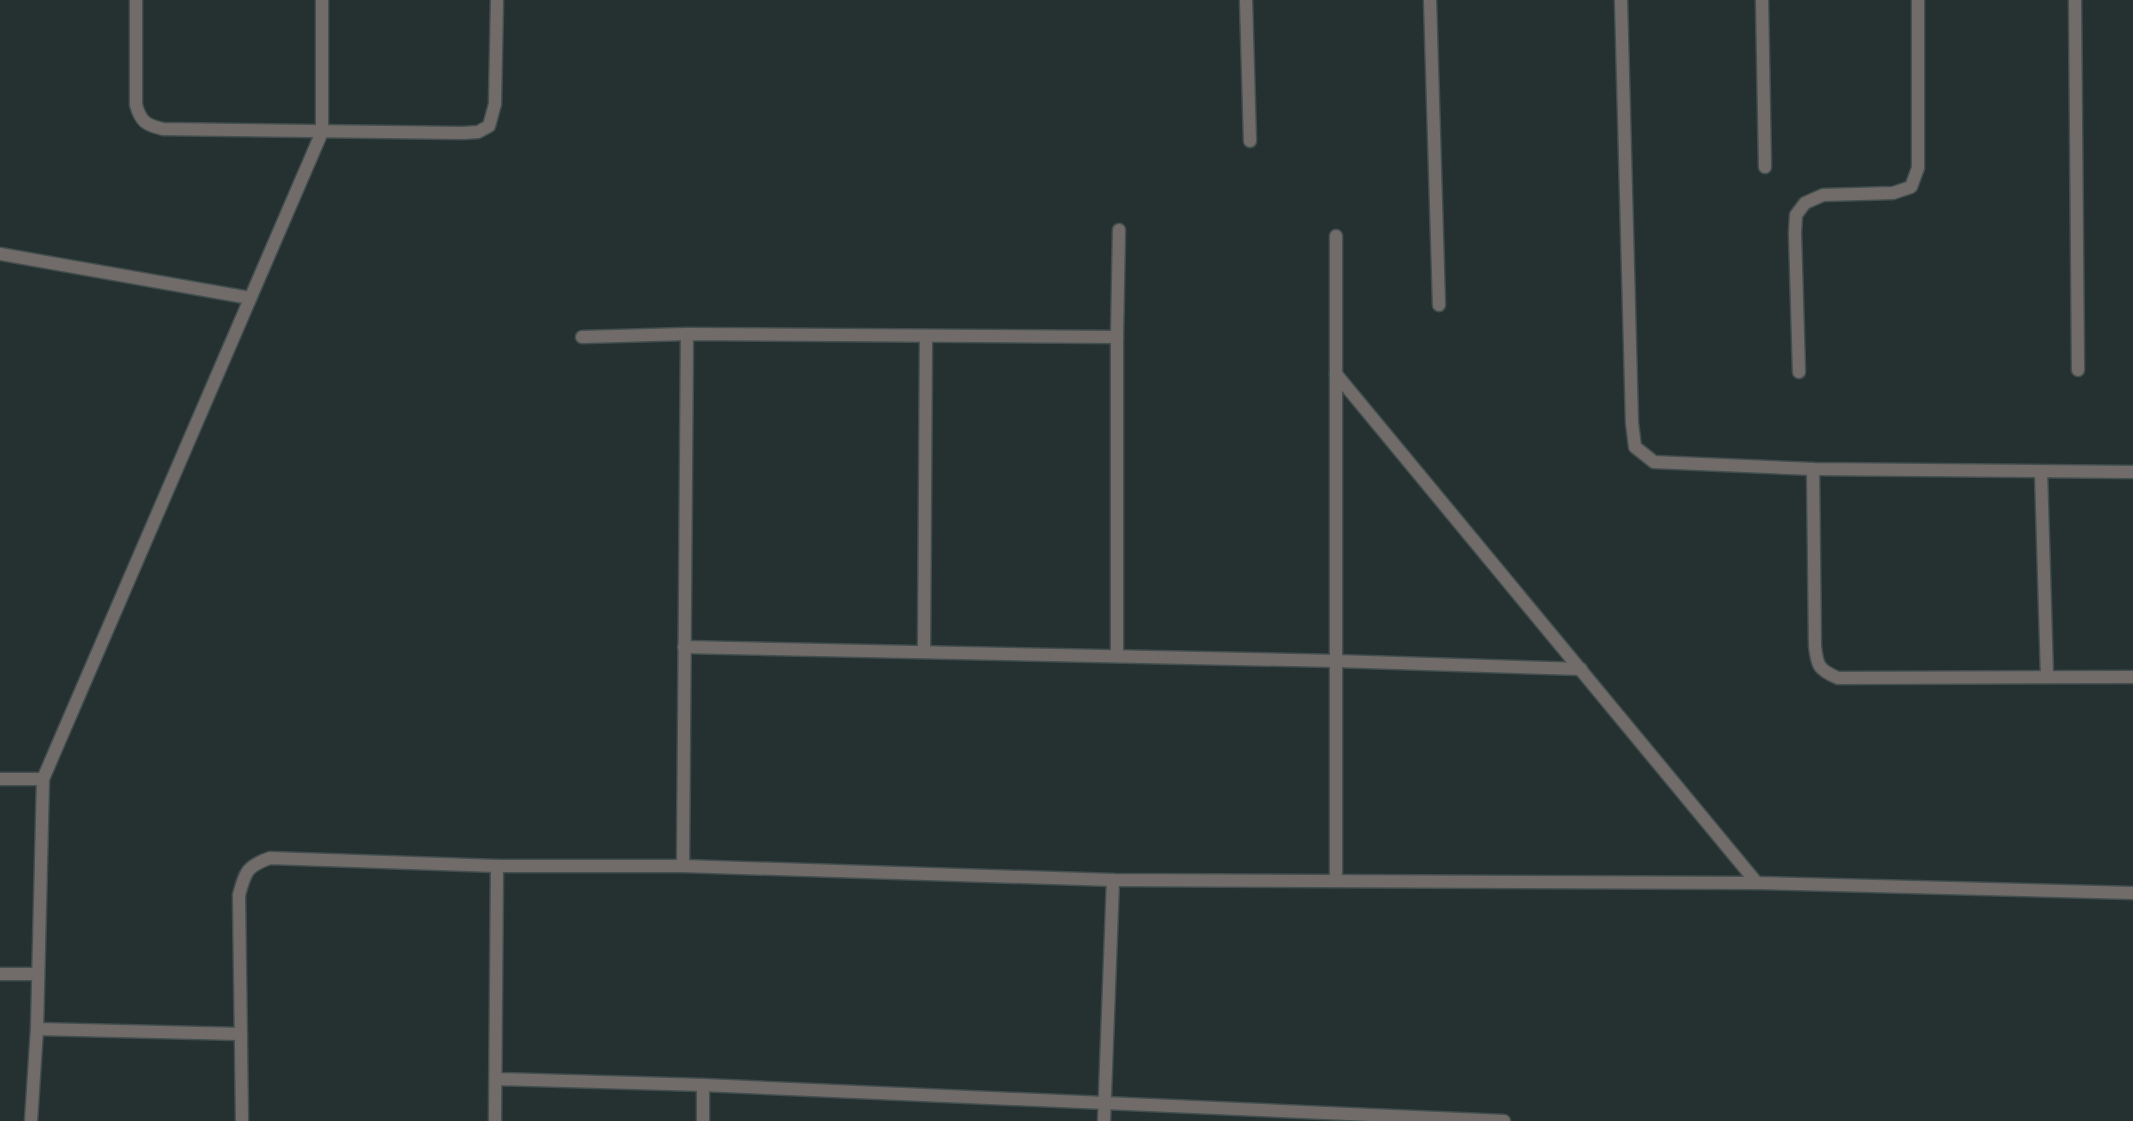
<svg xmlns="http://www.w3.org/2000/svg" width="2133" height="1121" viewBox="0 0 2133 1121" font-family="'Source Sans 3',sans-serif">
<rect width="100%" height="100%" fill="#253131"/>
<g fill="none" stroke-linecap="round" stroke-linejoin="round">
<g stroke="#434f4f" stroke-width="15">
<g id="minor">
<path d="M136 0V105C141 122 146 125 163 129L463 133 478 132 489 126 495 104 497 0"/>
<polyline points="1246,0 1250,141"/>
<polyline points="1430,0 1439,305"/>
<polyline points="1621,0 1632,423 1635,447 1654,462 1813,469 2133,472"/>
<polyline points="1762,0 1765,167"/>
<polyline points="2075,0 2078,370"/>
<polyline points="1336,236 1336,880"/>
<polyline points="0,254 250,298"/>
<polyline points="582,337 687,334"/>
<polyline points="1117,337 1117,656"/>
<polyline points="1799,372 1795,233 1796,215 1805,203 1823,195 1893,193 1911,187 1918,168 1918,0"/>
<polyline points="1336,374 1757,883"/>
<path d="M1813 469 1815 646C1817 666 1819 670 1838 678L2133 677"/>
<polyline points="2041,472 2047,676"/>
<polyline points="684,647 1336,661 1581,669"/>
<polyline points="924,652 926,336"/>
<polyline points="0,779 43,779"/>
<polyline points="683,866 687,334 1117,337 1119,230"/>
<polyline points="0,974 38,974"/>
<polyline points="37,1029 241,1034"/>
<polyline points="496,1079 703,1085 1504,1121"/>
<polyline points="31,1121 37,1029 43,779 322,132 322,0"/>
<path d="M242 1121 239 895C245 872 247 866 270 858L497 866H683L1113 880 1757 883 2133 893"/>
<polyline points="495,1121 497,866"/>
<polyline points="703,1121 703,1085"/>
<polyline points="1104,1121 1113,880"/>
</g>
</g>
<use href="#minor" stroke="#716c6a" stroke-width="12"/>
</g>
</svg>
